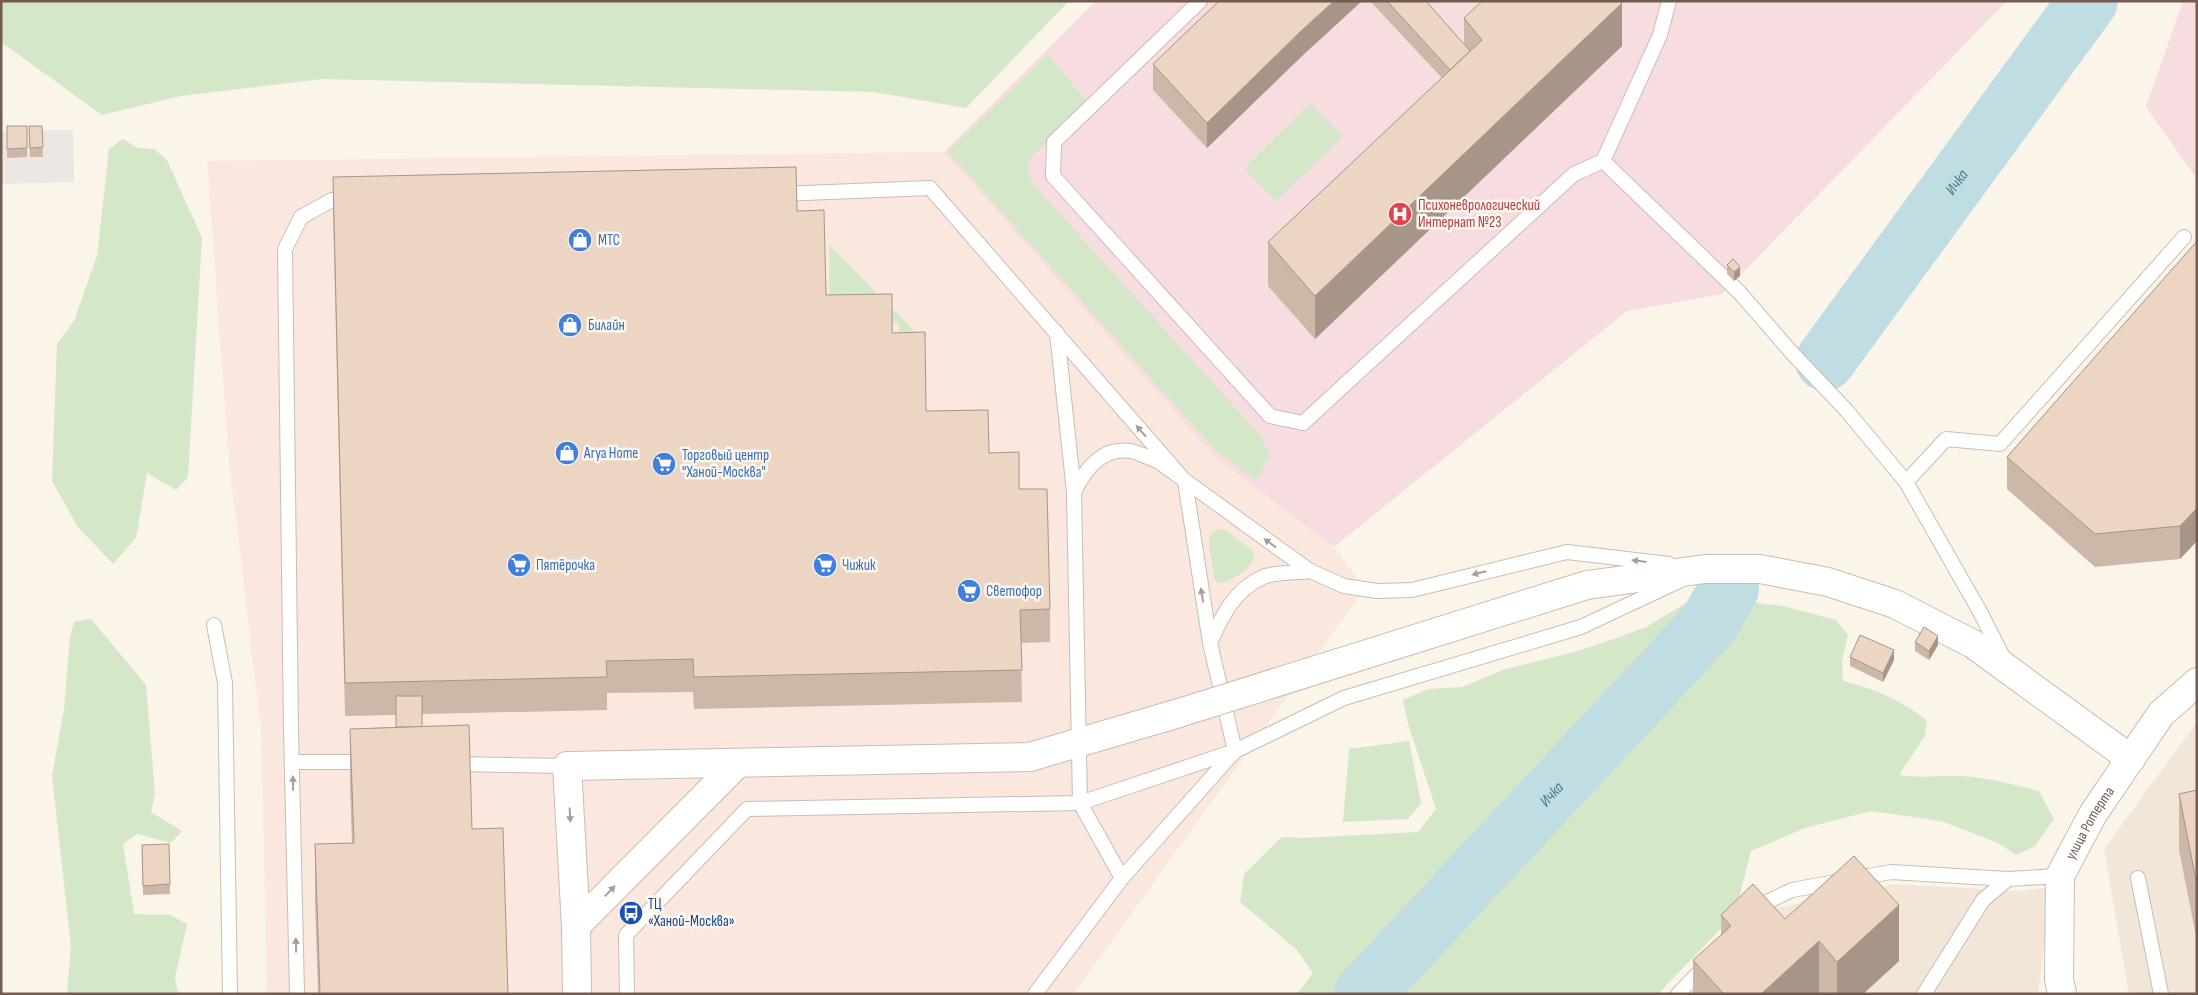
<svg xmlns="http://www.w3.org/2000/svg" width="2198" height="995" viewBox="0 0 2198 995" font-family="'Sofia Sans Condensed',sans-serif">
<rect width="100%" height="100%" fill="#fbf4e9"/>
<g fill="#f1e6d8">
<polygon points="2197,722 2197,994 2129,994 2104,849"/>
<polygon points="1893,884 2019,891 2051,887 2038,994 1691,994 1768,910"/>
</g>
<polygon fill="#fae7de" points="944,152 1214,456 1334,547 1365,588 1074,994 267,994 261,729 229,461 207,161"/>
<polygon fill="#ece7e2" points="73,130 74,182 1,184 1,131"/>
<g fill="#f7dddf">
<polygon points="1096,1 2007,1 1722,294 1627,311 1334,547 1215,457 944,152"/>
<polygon points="2183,1 2197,1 2197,179 2146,107"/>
</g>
<g fill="#d4e7c8">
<polygon points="1,1 1069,1 966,108 874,92 322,79 181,96 102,115 1,42"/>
<polygon points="1048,54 1087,102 1029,159 1028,170 1032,183 1261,436 1270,455 1256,480 1217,452 948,152"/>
<polygon points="1311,103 1343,137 1276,201 1244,168"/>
<polygon points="123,139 137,148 154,149 167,160 202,238 188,477 176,490 147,473 136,538 113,564 78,527 52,481 57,344 74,321 97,256 109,149"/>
<polygon points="829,245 917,334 900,359 899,323 830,324"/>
<path d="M1219 529 1225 530 1254 552C1256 567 1236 577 1224 583H1218L1214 578 1209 542 1210 535Z"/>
<path d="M1742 601 1783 606 1836 620 1848 635 1842 661 1843 681C1874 688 1903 701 1927 721L1925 736 1899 775C1918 778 1935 776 1954 776 1983 776 2011 784 2039 791L2054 819 2035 846 2016 855 1998 843 1941 821 1871 811 1805 828 1751 851 1735 914 1658 994H1385L1723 632Z"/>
<polygon points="1688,602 1706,606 1488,838 1348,994 1297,994 1313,973 1297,950 1240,902 1244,874 1282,837 1302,838 1418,832 1436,809 1408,724 1403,700 1428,689 1462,687 1506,669 1574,652 1617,638 1646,627"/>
<polygon points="91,619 146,685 155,794 151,812 182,831 171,843 137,834 123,844 134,914 170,915 187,924 175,978 178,994 67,994 71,946 52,776 64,709 70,637 74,622"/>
<polygon points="1409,741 1421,803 1408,819 1343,822 1349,749"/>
</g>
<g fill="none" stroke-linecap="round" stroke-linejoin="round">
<g stroke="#bfdde3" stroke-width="60">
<path id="s1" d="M1825 361 2088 1"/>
<path id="s2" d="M1364 994 1708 625 1729 589"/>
</g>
<g stroke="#ccbcb0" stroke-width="16">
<g id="lane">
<polyline points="1200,1 1054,142 1053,176 1270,416 1303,423 1574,174 1603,161 1660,35 1669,1"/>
<polyline points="1603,161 1740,293 1792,353 1847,411 1906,482 1979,610 2005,661"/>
<polyline points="779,194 930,188 1185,481 1210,643 1235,751"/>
<polyline points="1057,333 1074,492 1080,803 1122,878"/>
<polyline points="1906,482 1946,439 2000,444 2184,237"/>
<path d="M1074 492C1086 468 1102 447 1131 451 1140 453 1149 458 1158 461L1310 571 1344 586 1377 591 1412 590 1567 552 1669 564"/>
<polyline points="214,625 225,683 230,994"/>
<path d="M1210 643C1222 616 1234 590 1263 577 1274 572 1297 573 1310 571"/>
<polyline points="292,762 369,762"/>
<polyline points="453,764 567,766"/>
<polyline points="2138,878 2161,994"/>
<polyline points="1755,914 1765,903 1792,890 1891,872 2008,879 2060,876"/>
<polyline points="297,994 291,728 285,249 301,217 332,200 350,200"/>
<polyline points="627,994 626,935 747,809 1080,803 1235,751 1344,698 1581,627 1679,581"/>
<polyline points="1035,994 1122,878 1234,752"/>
<polyline points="1678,994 1707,964"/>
<polyline points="1924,994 1983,900 2008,879"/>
</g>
</g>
<g stroke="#ccbcb0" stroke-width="30">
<g id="street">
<polyline points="1587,585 1705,569 1760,569 1828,582 1895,604 1973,644 2131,759"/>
<polyline points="576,926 737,764"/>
<polyline points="577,994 576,926 567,766 1030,757 1179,713"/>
</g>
</g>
<g stroke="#cebdad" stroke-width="30">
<g id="secondary">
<path id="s3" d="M2062 994 2059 979 2060 876 2093 814 2161 714 2197 682"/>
</g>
</g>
<use href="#lane" stroke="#fff" stroke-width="14"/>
<use href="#street" stroke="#fff" stroke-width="28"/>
<use href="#secondary" stroke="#fff" stroke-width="28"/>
<g stroke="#ccbcb0" stroke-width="30" stroke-linecap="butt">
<polyline id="street-bridge" points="1179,713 1587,585"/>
</g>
<use href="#street-bridge" stroke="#fff" stroke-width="28"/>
</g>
<g fill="#ccb7a8">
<polygon points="1370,1 1426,1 1464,45 1464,18 1622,46 1315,339 1268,286 1268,242 1442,78"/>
<polygon points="1301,57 1207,148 1153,90 1153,64"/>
<polygon points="7,126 27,126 27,157 7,158"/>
<polygon points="29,126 42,126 43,157 30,157"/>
<polygon points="333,177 797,211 826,295 892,333 926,411 989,453 1019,489 1050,609 1050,642 1021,643 1022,702 694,709 693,692 607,693 607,710 422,714 422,727 472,829 508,994 318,994 315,902 315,844 352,843 350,787 350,729 396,727 396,715 345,716 333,209"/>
<polygon points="2197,241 2197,541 2180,559 2095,567 2007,489 2007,457"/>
<polygon points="1727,265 1740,276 1734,281 1727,274"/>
<polygon points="1915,642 1938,645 1929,660 1915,651"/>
<polygon points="1850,657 1894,660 1883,682 1850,666"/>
<polygon points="2197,790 2197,941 2179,850 2179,794"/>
<polygon points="142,845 170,884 170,894 143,895"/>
<polygon points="1721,915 1785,919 1899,961 1863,994 1693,994 1693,960 1721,935"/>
</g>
<g fill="#a69588">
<polygon points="1334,1 1362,1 1301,57 1207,148 1207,123 1301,31"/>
<polygon points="1622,3 1622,46 1315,339 1315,296"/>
<polygon points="1740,267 1740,276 1734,281 1734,272"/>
<polygon points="2197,508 2197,541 2180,559 2180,526"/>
<polygon points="1938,636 1938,645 1929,660 1929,651"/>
<polygon points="1894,650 1894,660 1883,682 1883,673"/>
<polygon points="1899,905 1899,961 1863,994 1837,994 1837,962"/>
<polygon points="1819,941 1819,994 1761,994"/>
</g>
<g fill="#edd5c3" stroke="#a69588">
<polygon points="1219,1 1334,1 1301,31 1207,123 1153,64"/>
<polygon points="1387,1 1426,1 1470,51 1450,70"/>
<polygon points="1482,1 1620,1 1622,3 1315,296 1268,242 1482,40 1464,18"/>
<polygon points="7,126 27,126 27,148 7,149"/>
<polygon points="29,126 42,126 43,147 30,148"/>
<polygon points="796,167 797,211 824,210 826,295 892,294 892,333 925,332 926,411 988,410 989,453 1019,452 1019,489 1047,489 1050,609 1020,610 1022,670 694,677 693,659 606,661 607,677 345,683 333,177"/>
<polygon points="2197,241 2197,508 2180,526 2095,534 2007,457"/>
<polygon points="1733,259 1740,267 1734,272 1727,265"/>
<polygon points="1924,627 1938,636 1929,651 1915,642"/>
<polygon points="1860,635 1894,650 1883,673 1850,657"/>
<rect x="396" y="696" width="26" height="31"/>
<polygon points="469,725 472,829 503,828 508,994 320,994 315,844 354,843 350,729"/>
<polygon points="2197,790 2197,885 2179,794"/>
<polygon points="169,844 170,884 143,886 142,845"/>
<polygon points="1854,856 1899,905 1837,962 1819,941 1761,994 1724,994 1693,960 1731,926 1721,915 1753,884 1785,919"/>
</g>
<defs><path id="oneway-solid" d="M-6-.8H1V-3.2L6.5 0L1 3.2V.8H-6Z" transform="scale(1.25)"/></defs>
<g fill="#ab9d95">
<use href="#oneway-solid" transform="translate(1141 431) rotate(-131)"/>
<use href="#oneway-solid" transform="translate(1270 543) rotate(-144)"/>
<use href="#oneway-solid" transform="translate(1639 561) rotate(-173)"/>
<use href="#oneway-solid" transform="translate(1479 573) rotate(166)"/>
<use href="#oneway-solid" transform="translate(1202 595) rotate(-99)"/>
<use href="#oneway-solid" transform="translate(293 783) rotate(-91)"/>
<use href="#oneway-solid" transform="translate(570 815) rotate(87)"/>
<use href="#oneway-solid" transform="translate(610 891) rotate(-46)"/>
<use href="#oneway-solid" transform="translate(296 945) rotate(-91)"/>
</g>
<defs>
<g id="hospital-disc" transform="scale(1.25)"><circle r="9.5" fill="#e0444e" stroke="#fdf8ef"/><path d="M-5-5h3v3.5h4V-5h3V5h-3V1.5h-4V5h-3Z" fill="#fff"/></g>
<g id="shop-disc" transform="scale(1.25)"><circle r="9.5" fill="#3f7fe0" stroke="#fdf8ef"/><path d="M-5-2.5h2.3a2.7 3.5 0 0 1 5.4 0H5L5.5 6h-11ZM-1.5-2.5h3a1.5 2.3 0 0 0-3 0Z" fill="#fff"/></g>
<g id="supermarket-disc" transform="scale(1.25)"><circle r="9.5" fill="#3f7fe0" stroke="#fdf8ef"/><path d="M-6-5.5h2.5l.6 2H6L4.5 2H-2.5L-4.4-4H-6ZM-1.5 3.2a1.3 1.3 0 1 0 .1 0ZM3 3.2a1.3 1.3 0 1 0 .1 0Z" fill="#fff"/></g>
<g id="bus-disc" transform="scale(1.25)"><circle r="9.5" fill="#1a4fb4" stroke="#fdf8ef"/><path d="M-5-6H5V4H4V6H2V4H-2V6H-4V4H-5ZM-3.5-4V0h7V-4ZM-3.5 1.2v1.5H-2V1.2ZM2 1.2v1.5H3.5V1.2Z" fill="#fff"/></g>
</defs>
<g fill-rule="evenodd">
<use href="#hospital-disc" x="1400" y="214"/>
<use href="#shop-disc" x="580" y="240"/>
<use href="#shop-disc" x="570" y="325"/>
<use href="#shop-disc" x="567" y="453"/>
<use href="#supermarket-disc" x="664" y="464"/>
<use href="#supermarket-disc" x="519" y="565"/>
<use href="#supermarket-disc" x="825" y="565"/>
<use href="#supermarket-disc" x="969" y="591"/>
<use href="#bus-disc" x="631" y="913"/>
</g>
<g text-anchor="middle" stroke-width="5" stroke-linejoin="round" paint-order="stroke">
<g font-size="15" fill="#be3a42" stroke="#fdf8ef" text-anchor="start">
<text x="1418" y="210">Психоневрологический<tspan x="1418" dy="17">Интернат №23</tspan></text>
</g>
<g font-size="15" fill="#366cbe" stroke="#fdf8ef" text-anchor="start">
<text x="598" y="245">МТС</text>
<text x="588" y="330">Билайн</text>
<text x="584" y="458">Arya Home</text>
<text x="682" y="460">Торговый центр<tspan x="682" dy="17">"Ханой-Москва"</tspan></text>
<text x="536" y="570">Пятёрочка</text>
<text x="842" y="570">Чижик</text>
<text x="986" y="596">Светофор</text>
</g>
<g font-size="15" fill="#735c4f" stroke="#fdf8ef">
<text dy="5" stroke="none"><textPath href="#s3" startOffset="179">улица Ротерта</textPath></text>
</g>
<g font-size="15" fill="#164399" stroke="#fdf8ef" text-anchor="start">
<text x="648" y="909">ТЦ<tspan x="648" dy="17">«Ханой-Москва»</tspan></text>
</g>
<g font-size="16" font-style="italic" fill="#4b7984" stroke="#fdf8ef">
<text dy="6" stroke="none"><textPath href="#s1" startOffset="222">Ичка</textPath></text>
<text dy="6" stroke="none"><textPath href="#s2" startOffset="274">Ичка</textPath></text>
</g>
</g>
<rect width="2198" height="995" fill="none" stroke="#735c4f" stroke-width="5"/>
</svg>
